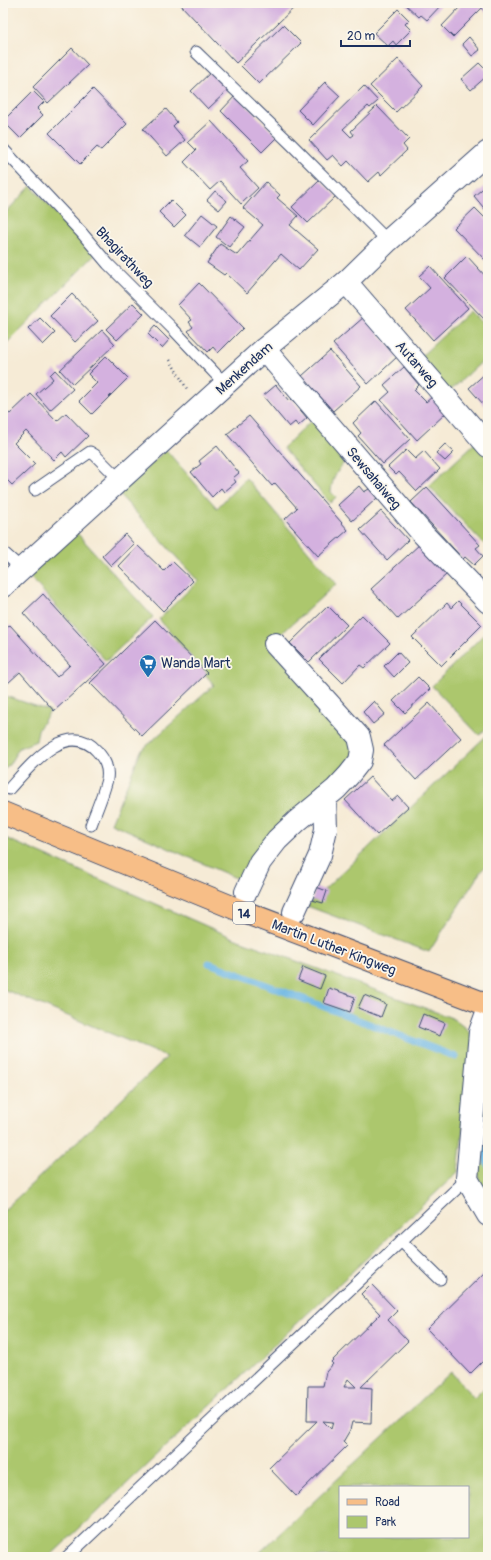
<svg xmlns="http://www.w3.org/2000/svg" width="491" height="1560" viewBox="0 0 491 1560" font-family="Pangolin,sans-serif">
<rect width="100%" height="100%" fill="#fbf7ec"/>
<filter id="ink" filterUnits="userSpaceOnUse"><feTurbulence type="fractalNoise" baseFrequency=".025" numOctaves="2"/><feDisplacementMap in="SourceGraphic" scale="8" xChannelSelector="R" yChannelSelector="G"/><feConvolveMatrix kernelMatrix="1 2 1 2 8 2 1 2 1" color-interpolation-filters="sRGB"/></filter>
<filter id="wash" filterUnits="userSpaceOnUse"><feTurbulence type="fractalNoise" baseFrequency=".012" numOctaves="4" result="noise"/><feDisplacementMap in="SourceGraphic" scale="16" xChannelSelector="R" yChannelSelector="G"/><feGaussianBlur stdDeviation="0.9" result="paint"/><feColorMatrix in="noise" values="0 0 0 0 0 0 0 0 0 0 0 0 0 0 0 0 0 1.4 0 .05"/><feComposite in="paint" operator="in"/></filter>
<g filter="url(#wash)">
<rect width="100%" height="100%" fill="#f6ebd6"/>
<g fill="#acc76d" stroke="#647b66" fill-rule="evenodd">
<polygon points="31,186 95,255 3,347 3,215"/>
<polygon points="470,311 485,326 488,324 488,356 449,392 419,358"/>
<path d="M316 416 348 457C339 469 332 477 331 492L336 497 330 503 283 448Z"/>
<polygon points="476,442 488,455 488,540 484,544 429,486"/>
<polygon points="166,450 217,508 246,478 336,584 268,646 351,733 356,754 245,882 111,823 141,751 214,685 159,619 198,581 119,494"/>
<polygon points="76,532 153,617 106,661 29,576"/>
<polygon points="488,630 488,727 479,735 432,686"/>
<polygon points="3,695 50,711 38,730 36,741 19,748 9,765 3,769"/>
<polygon points="486,736 488,739 488,864 481,871 429,952 307,906"/>
<polygon points="3,837 236,939 452,1018 468,1030 473,1039 458,1172 49,1557 3,1557 3,1211 167,1057 3,989"/>
<polygon points="488,1048 488,1202 476,1171"/>
<path d="M451 1372 474 1398 488 1384V1557H255ZM340 1487H468V1537H340Z"/>
</g>
<g fill="none" stroke-linecap="round" stroke-linejoin="round">
<g stroke="#6ab6e4" stroke-width="7">
<polyline points="209,963 456,1057"/>
<polyline points="488,1133 486,1158 488,1165"/>
</g>
</g>
<g id="blocks">
<g fill="#d4b1df" fill-rule="evenodd">
<polygon points="179,3 299,3 236,63"/>
<polygon points="404,3 443,3 427,20 421,15 419,17"/>
<polygon points="456,3 488,3 488,15 482,8 453,37 442,26 460,7"/>
<polygon points="398,9 409,20 405,24 411,30 396,45 393,41 388,46 374,33"/>
<polygon points="283,25 301,43 259,84 241,66"/>
<polygon points="469,37 480,50 472,56 462,44"/>
<polygon points="72,48 88,65 48,103 33,87"/>
<polygon points="398,59 423,86 396,112 370,86"/>
<polygon points="479,63 488,72 488,75 471,90 461,79"/>
<polygon points="212,71 229,89 208,109 191,91"/>
<polygon points="325,82 340,96 313,125 298,110"/>
<polygon points="364,86 378,101 370,108 368,106 343,129 351,137 354,135 351,131 377,106 409,139 403,145 407,150 381,175 379,172 368,182 348,161 343,166 333,155 327,160 309,140"/>
<polygon points="93,89 127,124 101,150 97,147 80,164 49,133"/>
<polygon points="33,91 44,102 37,109 43,115 20,138 3,121"/>
<polygon points="236,95 277,137 262,152 221,111"/>
<polygon points="166,109 177,122 173,126 185,140 167,156 143,129"/>
<polygon points="211,121 248,161 240,168 258,188 241,204 220,181 210,190 184,162 196,150 188,142"/>
<polygon points="320,180 336,196 308,223 292,207"/>
<polygon points="266,182 280,195 277,198 298,216 290,225 318,249 299,270 281,254 247,293 226,273 224,275 207,263 220,244 237,255 263,225 243,208"/>
<polygon points="488,184 488,213 474,196"/>
<polygon points="215,191 227,201 219,210 207,200"/>
<polygon points="171,200 186,215 174,227 159,212"/>
<polygon points="475,208 488,221 488,263 454,228"/>
<polygon points="202,214 217,226 200,247 185,235"/>
<polygon points="231,216 245,227 229,247 216,237"/>
<polygon points="467,256 488,279 488,317 485,320 445,278"/>
<polygon points="430,266 468,308 433,340 406,310 430,288 419,276"/>
<polygon points="199,283 243,328 218,353 213,347 208,352 188,331 193,327 189,322 192,320 178,305"/>
<polygon points="72,294 98,321 75,342 50,316"/>
<polygon points="133,303 144,314 117,340 106,329"/>
<polygon points="364,317 398,356 368,384 333,344"/>
<polygon points="40,318 55,333 43,345 28,329"/>
<polygon points="155,326 169,340 162,348 148,334"/>
<polygon points="102,330 115,344 73,384 60,370"/>
<polygon points="330,351 361,386 333,411 302,376"/>
<polygon points="106,356 128,378 92,414 79,401 97,383 88,374"/>
<polygon points="404,367 419,385 414,390 426,402 432,397 446,413 417,440 381,400 390,392 384,385"/>
<polygon points="55,370 73,389 50,410 36,394 53,379 50,375"/>
<polygon points="488,371 488,403 487,402 484,405 469,388"/>
<polygon points="276,385 289,401 291,399 307,418 298,426 295,422 289,427 263,396"/>
<polygon points="31,394 57,421 66,413 88,436 66,457 62,452 54,460 26,431 14,443 35,464 12,485 3,476 3,416 7,412 10,414"/>
<polygon points="376,401 410,439 383,464 358,436 361,433 353,423"/>
<polygon points="249,416 348,530 318,556 285,519 297,508 275,483 272,486 227,434"/>
<polygon points="445,444 454,452 445,461 436,453"/>
<polygon points="217,446 239,473 233,478 236,482 224,492 221,488 212,497 191,472 201,464 199,461"/>
<polygon points="406,450 415,459 424,451 440,469 417,491 399,472 396,475 388,467"/>
<polygon points="359,486 364,492 369,489 377,498 352,521 338,505"/>
<polygon points="427,487 480,545 476,548 483,556 474,565 465,557 463,559 411,502"/>
<polygon points="381,511 408,540 387,560 360,530"/>
<polygon points="125,534 134,544 111,566 102,556"/>
<polygon points="420,544 447,574 398,619 371,589"/>
<polygon points="138,546 164,571 173,562 193,581 163,611 119,566"/>
<polygon points="43,594 106,664 54,711 20,672 8,683 3,677 3,631 10,625 57,677 70,665 23,613"/>
<polygon points="458,601 482,625 441,666 412,637 447,603 451,608"/>
<polygon points="328,606 347,625 309,662 290,643"/>
<polygon points="362,615 390,643 364,668 360,665 343,683 319,659"/>
<polygon points="155,620 207,673 142,736 90,683"/>
<polygon points="398,652 408,663 394,677 384,666"/>
<polygon points="418,677 430,689 405,713 393,701"/>
<polygon points="374,701 385,714 373,724 363,712"/>
<polygon points="429,703 461,738 416,780 384,745"/>
<polygon points="370,777 392,801 398,796 408,807 377,835 345,800"/>
<polygon points="316,887 327,891 323,903 312,900"/>
<polygon points="303,967 325,976 320,989 298,980"/>
<polygon points="329,988 355,997 350,1012 324,1003"/>
<polygon points="364,995 386,1004 381,1017 358,1008"/>
<polygon points="423,1014 445,1023 440,1036 418,1027"/>
<polygon points="488,1269 488,1356 470,1374 427,1329"/>
<path d="M371 1284 397 1311 388 1320 408 1341 361 1387 372 1388 371 1423 352 1422 350 1430 343 1442 347 1446 296 1496 269 1468 317 1421H307L308 1386H323L326 1372 333 1364 331 1362 380 1314 361 1294ZM348 1379 356 1387H344ZM323 1421 333 1422 331 1429Z"/>
</g>
</g>
</g>
<g filter="url(#ink)">
<use href="#blocks" fill-opacity="0" stroke="#3c4b70" stroke-width="1"/>
<g fill="none" stroke-linecap="round" stroke-linejoin="round">
<g stroke="#3c4b70" stroke-width="13">
<g id="service">
<polyline points="196,52 291,144 388,241"/>
<polyline points="3,149 81,232 108,264 172,328 226,385"/>
<polyline points="35,490 90,452 95,455 120,480"/>
<polyline points="3,552 22,569"/>
<path d="M9 789C29 767 67 718 97 751 104 759 109 767 107 779 104 793 96 811 91 825"/>
<polyline points="401,1241 440,1279"/>
<polyline points="67,1557 467,1179"/>
</g>
</g>
<g stroke="#3c4b70" stroke-width="24">
<g id="minor">
<polyline points="346,282 488,446"/>
<polyline points="264,349 422,533 488,602"/>
<polyline points="3,586 264,349 346,282 388,241 488,152"/>
<polyline points="246,892 260,862 277,840 297,821 336,789 349,775 360,761 362,750 359,737 275,644"/>
<polyline points="294,912 320,855 326,829 325,798"/>
<polyline points="488,1010 480,1032 467,1179 488,1215"/>
</g>
</g>
<g stroke="#3c4b70" stroke-width="24">
<polyline id="primary" points="3,813 244,912 488,1005"/>
</g>
<polyline stroke="#3c4b70" stroke-width="2.5" stroke-dasharray="1 3" stroke-linecap="butt" points="170,360 187,389"/>
<use href="#service" stroke="#fff" stroke-width="11"/>
<use href="#minor" stroke="#fff" stroke-width="22"/>
<use href="#primary" stroke="#f7be87" stroke-width="22"/>
</g>
</g>
<defs>
<g id="supermarket-pin" transform="scale(0.9)"><path d="M0 17L-7.5 6A9.5 9.5 0 1 1 7.5 6Z" fill="#1f6fb2" stroke="#fbf7ec"/><path d="M-6-5.5h2.5l.6 2H6L4.5 2H-2.5L-4.4-4H-6ZM-1.5 3.2a1.3 1.3 0 1 0 .1 0ZM3 3.2a1.3 1.3 0 1 0 .1 0Z" fill="#fff"/></g>
</defs>
<g fill-rule="evenodd">
<use href="#supermarket-pin" x="148" y="663"/>
</g>
<g text-anchor="middle" stroke-width="3.5" stroke-linejoin="round" paint-order="stroke">
<rect fill="#fbf7ec" stroke="#5e6b89" stroke-width="1" x="233" y="902" width="22" height="22" rx="3"/>
<g font-size="13" font-weight="bold" fill="#1b2f5e">
<text x="244" y="918">14</text>
</g>
<g font-size="14" fill="#1b2f5e" stroke="#fbf7ec">
<text transform="translate(125 257) rotate(47)" y="5">Bhagirathweg</text>
<text transform="translate(417 364) rotate(49)" y="5">Autarweg</text>
<text transform="translate(244 368) rotate(-42)" y="5">Menkendam</text>
<text transform="translate(374 478) rotate(50)" y="5">Sewsahaiweg</text>
<text transform="translate(334 947) rotate(21)" y="5">Martin Luther Kingweg</text>
</g>
<g font-size="14" fill="#1b2f5e" stroke="#fbf7ec" text-anchor="start">
<text x="161" y="668">Wanda Mart</text>
</g>
</g>
<rect width="491" height="1560" fill="none" stroke="#fbf7ec" stroke-width="16"/>
<rect x="339" y="1486" width="130" height="52" fill="#fbf7ec" stroke="#a1a7b3"/>
<rect x="347" y="1499" width="20" height="6" fill="#f7be87" stroke="#a1a7b3"/>
<text x="375" y="1506" font-size="12" fill="#1b2f5e">Road</text>
<rect x="347" y="1516" width="20" height="12" fill="#acc76d" stroke="#a1a7b3"/>
<text x="375" y="1526" font-size="12" fill="#1b2f5e">Park</text>
<path d="M341 40v6h69v-6" fill="none" stroke="#1b2f5e" stroke-width="2"/>
<text x="347" y="40" font-size="12" fill="#1b2f5e" stroke="#fbf7ec" stroke-width="3" paint-order="stroke">20 m</text>
</svg>
